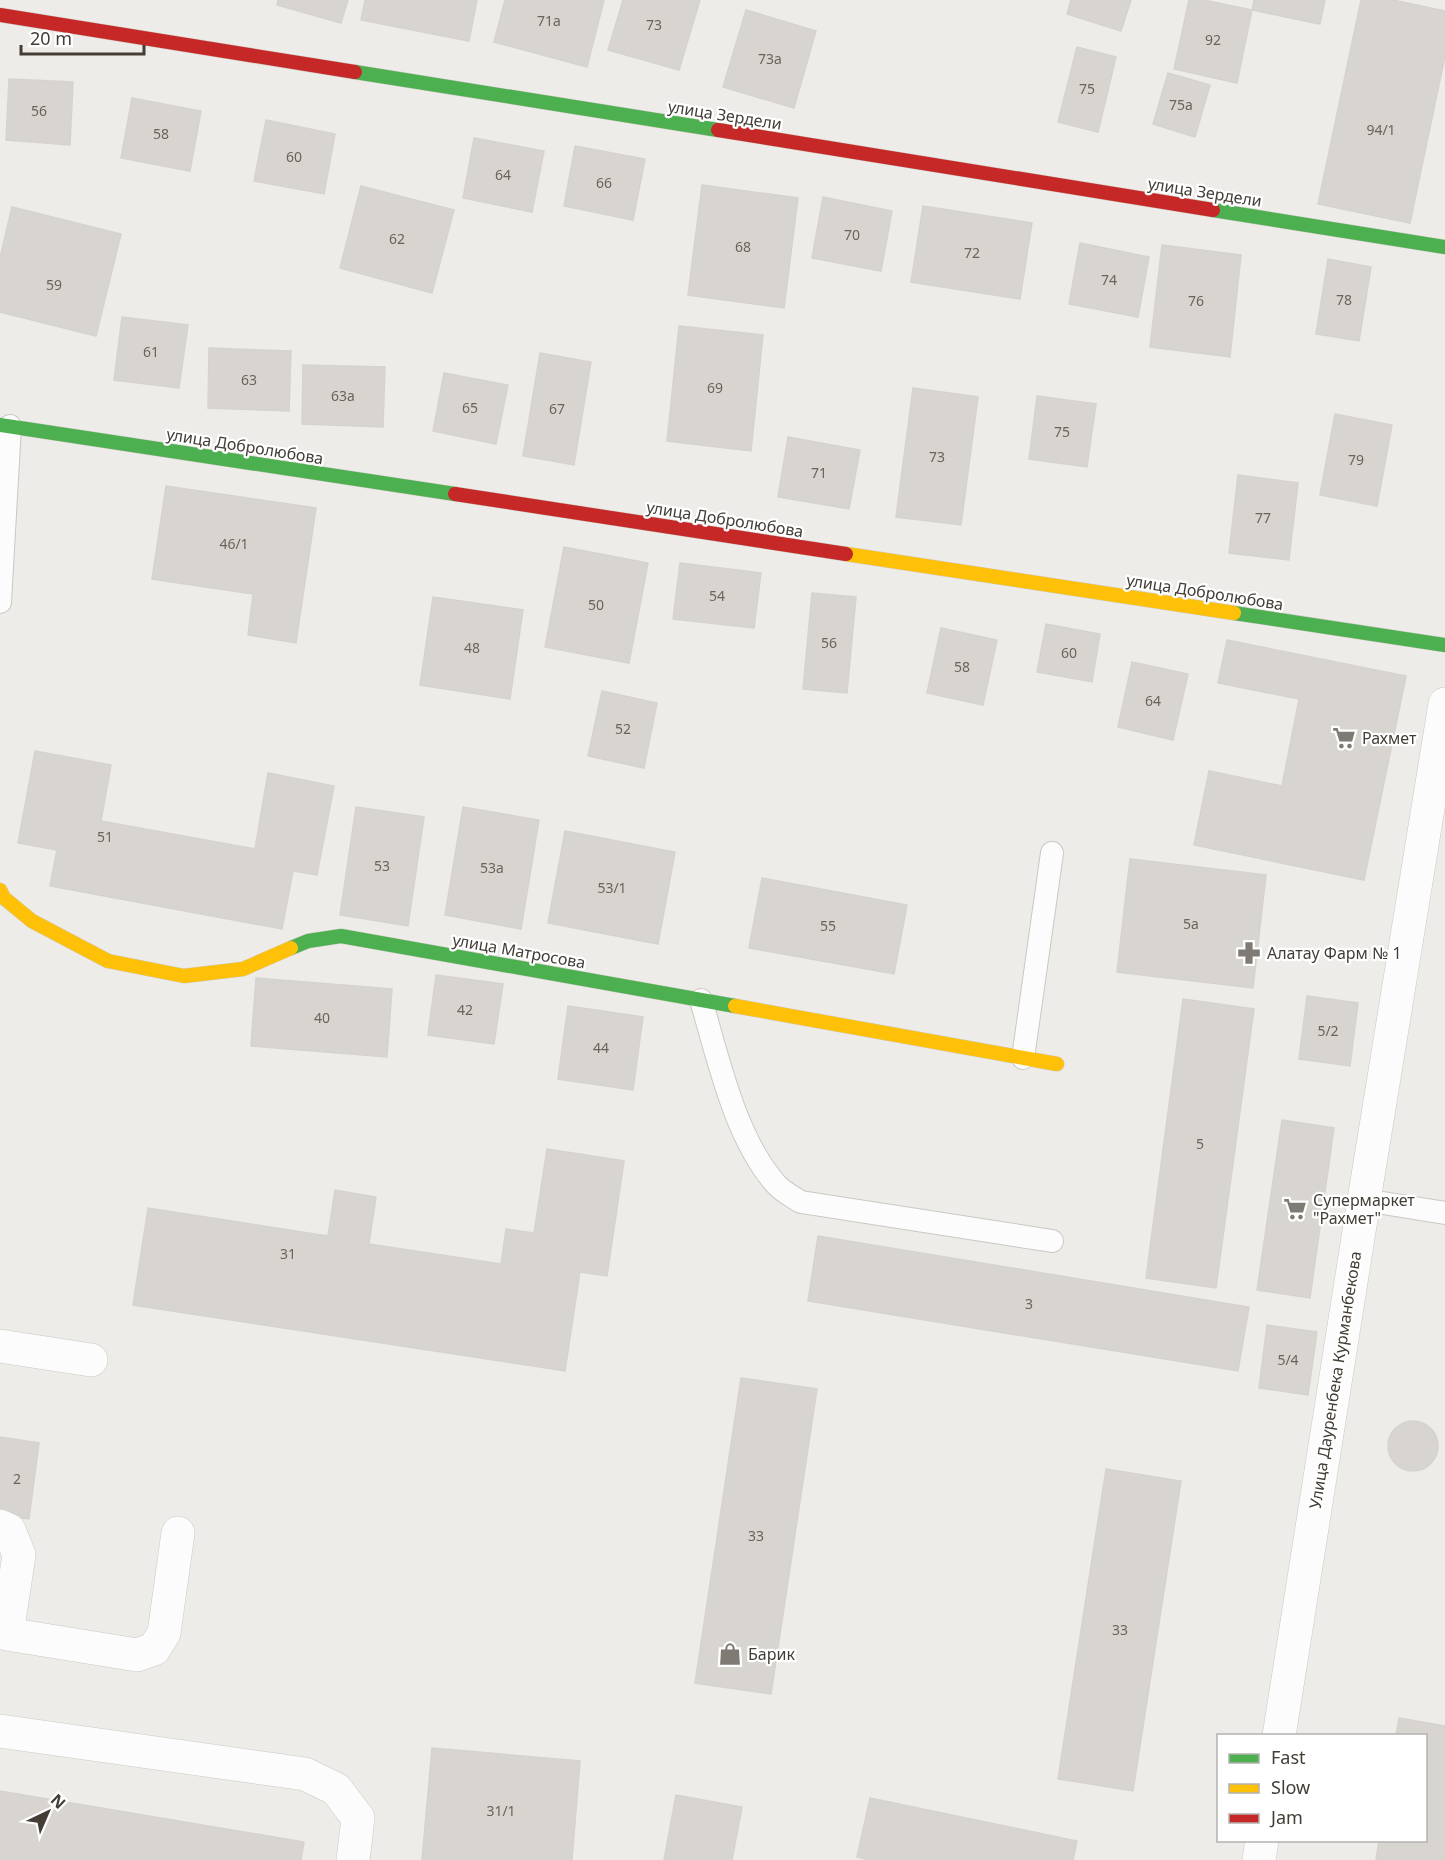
<svg xmlns="http://www.w3.org/2000/svg" width="1445" height="1860" viewBox="0 0 1445 1860" font-family="'Noto Sans',sans-serif">
<rect width="100%" height="100%" fill="#eeece8"/>
<g fill="#d8d5d0" stroke="#d6d3ce" stroke-width="1.5">
<polygon points="278,0 348,0 341,23 277,5"/>
<polygon points="365,0 477,0 469,41 361,20"/>
<polygon points="505,0 604,0 587,67 494,42"/>
<polygon points="623,0 700,0 679,70 608,50"/>
<polygon points="1071,0 1131,0 1121,31 1067,14"/>
<polygon points="1189,0 1204,0 1252,10 1237,83 1174,69"/>
<polygon points="1254,0 1325,0 1320,24 1252,10"/>
<polygon points="1361,0 1393,0 1445,11 1445,56 1410,223 1318,204"/>
<polygon points="746,10 816,31 794,108 723,87"/>
<polygon points="1077,47 1116,57 1098,132 1058,122"/>
<polygon points="1168,73 1210,85 1195,137 1153,124"/>
<polygon points="9,79 73,82 70,145 6,140"/>
<polygon points="132,98 201,111 190,171 121,158"/>
<polygon points="266,120 335,134 324,194 254,181"/>
<polygon points="474,138 544,151 532,212 463,198"/>
<polygon points="575,146 645,159 633,220 564,206"/>
<polygon points="702,185 798,198 784,308 688,295"/>
<polygon points="361,186 454,210 432,293 340,268"/>
<polygon points="823,197 892,211 881,271 812,258"/>
<polygon points="923,206 1032,223 1020,299 911,282"/>
<polygon points="12,207 121,234 96,336 0,312 0,258"/>
<polygon points="1080,243 1149,257 1138,317 1069,304"/>
<polygon points="1162,245 1241,255 1230,357 1150,347"/>
<polygon points="1328,259 1371,267 1359,341 1316,334"/>
<polygon points="122,317 188,325 179,388 114,380"/>
<polygon points="679,326 763,335 751,451 667,441"/>
<polygon points="209,348 291,351 289,411 208,408"/>
<polygon points="540,353 591,362 574,465 523,456"/>
<polygon points="303,365 385,367 383,427 302,424"/>
<polygon points="444,373 508,385 496,444 433,431"/>
<polygon points="913,388 978,397 961,525 896,517"/>
<polygon points="1037,396 1096,404 1087,467 1029,459"/>
<polygon points="1335,414 1392,425 1377,506 1320,495"/>
<polygon points="788,437 860,450 849,509 778,497"/>
<polygon points="1238,475 1298,483 1289,560 1229,553"/>
<polygon points="166,486 316,508 296,643 248,635 253,594 152,579"/>
<polygon points="564,547 648,563 629,663 545,647"/>
<polygon points="680,563 761,573 754,628 673,619"/>
<polygon points="812,593 856,597 847,693 803,689"/>
<polygon points="433,597 523,610 510,699 420,685"/>
<polygon points="1046,624 1100,634 1092,682 1037,672"/>
<polygon points="941,628 997,640 983,705 927,693"/>
<polygon points="1227,640 1406,676 1364,880 1194,845 1209,771 1282,786 1299,699 1218,683"/>
<polygon points="1132,662 1188,674 1173,740 1118,727"/>
<polygon points="602,691 657,703 644,768 588,756"/>
<polygon points="35,751 111,765 101,821 255,849 268,773 334,786 317,875 293,871 282,929 50,886 57,850 18,843"/>
<polygon points="356,807 424,817 408,926 340,915"/>
<polygon points="463,807 539,820 521,929 445,915"/>
<polygon points="565,831 675,852 658,944 548,923"/>
<polygon points="1130,859 1266,875 1253,988 1117,972"/>
<polygon points="762,878 907,905 894,974 749,948"/>
<polygon points="436,975 503,984 494,1044 428,1035"/>
<polygon points="256,978 392,989 387,1057 251,1046"/>
<polygon points="1307,996 1358,1003 1350,1066 1299,1059"/>
<polygon points="1183,999 1254,1009 1216,1288 1146,1278"/>
<polygon points="568,1006 643,1017 633,1090 558,1079"/>
<polygon points="1282,1120 1334,1128 1310,1298 1257,1290"/>
<polygon points="547,1149 624,1161 607,1276 580,1272 565,1371 133,1305 148,1208 328,1236 335,1190 376,1197 369,1244 501,1264 506,1229 534,1233"/>
<polygon points="818,1236 1249,1307 1238,1371 808,1301"/>
<polygon points="1267,1325 1317,1332 1308,1395 1259,1388"/>
<polygon points="741,1378 817,1389 771,1694 695,1683"/>
<circle cx="1413" cy="1446" r="25"/>
<polygon points="0,1437 39,1443 29,1519 0,1515"/>
<polygon points="1106,1469 1181,1481 1133,1791 1058,1779"/>
<polygon points="1399,1718 1445,1726 1445,1860 1376,1860 1379,1840 1426,1840 1426,1736 1396,1736"/>
<polygon points="432,1748 580,1761 572,1860 422,1860"/>
<polygon points="0,1791 304,1842 301,1860 0,1860"/>
<polygon points="676,1795 742,1807 732,1860 664,1860"/>
<polygon points="870,1798 1077,1841 1073,1860 870,1860 857,1857"/>
</g>
<g fill="none" stroke-linecap="round" stroke-linejoin="round">
<g stroke="#cac8c4" stroke-width="24">
<g id="lane">
<polyline points="0,602 10,426"/>
<path d="M701 1000C718 1058 735 1137 775 1183 781 1191 793 1197 801 1202L1052 1241"/>
<polyline points="1023,1058 1052,853"/>
<polyline points="1364,1200 1445,1213"/>
</g>
</g>
<g stroke="#cac8c4" stroke-width="34">
<g id="street">
<polyline points="0,1346 91,1360"/>
<polyline points="0,1526 9,1530 19,1555 7,1634 137,1655 154,1649 164,1633 178,1533"/>
<polyline points="0,1731 305,1774 336,1789 358,1818 353,1860"/>
<polyline points="1279,1736 1364,1200 1445,704"/>
<polyline points="1259,1860 1262,1840"/>
</g>
</g>
<g stroke="#ccc9bf" stroke-width="15">
<g id="fast">
<polyline points="355,72 718,130"/>
<polyline points="1213,210 1445,247"/>
<polyline points="0,425 455,494"/>
<polyline points="1234,613 1445,645"/>
<polyline points="291,948 308,941 341,936 735,1006"/>
</g>
</g>
<g stroke="#ccc9bf" stroke-width="15">
<g id="slow">
<polyline points="846,554 1234,613"/>
<polyline points="0,890 4,898 32,921 108,961 184,976 243,969 291,948"/>
<polyline points="735,1006 1057,1064"/>
</g>
</g>
<g stroke="#ccc9bf" stroke-width="15">
<g id="jam">
<polyline points="0,15 355,72"/>
<polyline points="718,130 1213,210"/>
<polyline points="455,494 846,554"/>
</g>
</g>
<use href="#lane" stroke="#fcfcfc" stroke-width="22"/>
<use href="#street" stroke="#fcfcfc" stroke-width="33"/>
<use href="#fast" stroke="#4caf50" stroke-width="14"/>
<use href="#slow" stroke="#ffc107" stroke-width="14"/>
<use href="#jam" stroke="#c62828" stroke-width="14"/>
</g>
<defs>
<g id="supermarket-bare" transform="scale(1.8)"><path d="M-6-5.5h2.5l.6 2H6L4.5 2H-2.5L-4.4-4H-6ZM-1.5 3.2a1.3 1.3 0 1 0 .1 0ZM3 3.2a1.3 1.3 0 1 0 .1 0Z" fill="#7f7a74" stroke="#fff" stroke-width="2.5" paint-order="stroke"/></g>
<g id="pharmacy-bare" transform="scale(1.8)"><path d="M-2-6h4v4h4v4h-4v4h-4v-4h-4v-4h4Z" fill="#7f7a74" stroke="#fff" stroke-width="2.5" paint-order="stroke"/></g>
<g id="shop-bare" transform="scale(1.8)"><path d="M-5-2.5h2.3a2.7 3.5 0 0 1 5.4 0H5L5.5 6h-11ZM-1.5-2.5h3a1.5 2.3 0 0 0-3 0Z" fill="#7f7a74" stroke="#fff" stroke-width="2.5" paint-order="stroke"/></g>
</defs>
<g fill-rule="evenodd">
<use href="#supermarket-bare" x="1344" y="738"/>
<use href="#pharmacy-bare" x="1249" y="953"/>
<use href="#supermarket-bare" x="1295" y="1209"/>
<use href="#shop-bare" x="730" y="1654"/>
</g>
<g text-anchor="middle" stroke-width="4.5" stroke-linejoin="round" paint-order="stroke">
<g font-size="14" fill="#69645c">
<text x="549" y="26">71а</text>
<text x="654" y="30">73</text>
<text x="1213" y="45">92</text>
<text x="770" y="64">73а</text>
<text x="1087" y="94">75</text>
<text x="1181" y="110">75а</text>
<text x="39" y="116">56</text>
<text x="1381" y="135">94/1</text>
<text x="161" y="139">58</text>
<text x="294" y="162">60</text>
<text x="503" y="180">64</text>
<text x="604" y="188">66</text>
<text x="852" y="240">70</text>
<text x="397" y="244">62</text>
<text x="743" y="252">68</text>
<text x="972" y="258">72</text>
<text x="1109" y="285">74</text>
<text x="54" y="290">59</text>
<text x="1344" y="305">78</text>
<text x="1196" y="306">76</text>
<text x="151" y="357">61</text>
<text x="249" y="385">63</text>
<text x="715" y="393">69</text>
<text x="343" y="401">63а</text>
<text x="470" y="413">65</text>
<text x="557" y="414">67</text>
<text x="1062" y="437">75</text>
<text x="937" y="462">73</text>
<text x="1356" y="465">79</text>
<text x="819" y="478">71</text>
<text x="1263" y="523">77</text>
<text x="234" y="549">46/1</text>
<text x="717" y="601">54</text>
<text x="596" y="610">50</text>
<text x="829" y="648">56</text>
<text x="472" y="653">48</text>
<text x="1069" y="658">60</text>
<text x="962" y="672">58</text>
<text x="1153" y="706">64</text>
<text x="623" y="734">52</text>
<text x="105" y="842">51</text>
<text x="382" y="871">53</text>
<text x="492" y="873">53а</text>
<text x="612" y="893">53/1</text>
<text x="1191" y="929">5а</text>
<text x="828" y="931">55</text>
<text x="465" y="1015">42</text>
<text x="322" y="1023">40</text>
<text x="1328" y="1036">5/2</text>
<text x="601" y="1053">44</text>
<text x="1200" y="1149">5</text>
<text x="288" y="1259">31</text>
<text x="1029" y="1309">3</text>
<text x="1288" y="1365">5/4</text>
<text x="17" y="1484">2</text>
<text x="756" y="1541">33</text>
<text x="1120" y="1635">33</text>
<text x="501" y="1816">31/1</text>
</g>
<g font-size="16" fill="#433d35" stroke="#fff">
<text transform="translate(725 115) rotate(9)" y="6">улица Зердели</text>
<text transform="translate(1205 192) rotate(9)" y="6">улица Зердели</text>
<text transform="translate(245 446) rotate(9)" y="6">улица Добролюбова</text>
<text transform="translate(725 519) rotate(9)" y="6">улица Добролюбова</text>
<text transform="translate(1205 592) rotate(9)" y="6">улица Добролюбова</text>
<text transform="translate(519 951) rotate(10)" y="6">улица Матросова</text>
<text transform="translate(1335 1380) rotate(-81)" y="6">Улица Дауренбека Курманбекова</text>
</g>
<g font-size="16" fill="#433d35" stroke="#fff" text-anchor="start">
<text x="1362" y="744">Рахмет</text>
<text x="1267" y="959">Алатау Фарм № 1</text>
<text x="1313" y="1206">Супермаркет<tspan x="1313" dy="18">"Рахмет"</tspan></text>
<text x="748" y="1660">Барик</text>
</g>
</g>
<rect x="1217" y="1734" width="210" height="108" fill="#ffffff" stroke="#b4b1ae" stroke-width="1.5"/>
<rect x="1229" y="1754" width="30" height="9" fill="#4caf50" stroke="#b4b1ae" stroke-width="1.5"/>
<text x="1271" y="1764" font-size="18" fill="#433d35">Fast</text>
<rect x="1229" y="1784" width="30" height="9" fill="#ffc107" stroke="#b4b1ae" stroke-width="1.5"/>
<text x="1271" y="1794" font-size="18" fill="#433d35">Slow</text>
<rect x="1229" y="1814" width="30" height="9" fill="#c62828" stroke="#b4b1ae" stroke-width="1.5"/>
<text x="1271" y="1824" font-size="18" fill="#433d35">Jam</text>
<g transform="translate(48 1812) rotate(44)" stroke="#ffffff" stroke-width="4.5" paint-order="stroke">
<path d="M0-4.5L10 22L0 15L-10 22Z" fill="#433d35"/>
<text y="-9" font-size="16" font-weight="bold" text-anchor="middle" fill="#433d35">N</text>
</g>
<path d="M21 45v9h123v-9" fill="none" stroke="#433d35" stroke-width="3"/>
<text x="30" y="45" font-size="18" fill="#433d35" stroke="#ffffff" stroke-width="4.5" paint-order="stroke">20 m</text>
</svg>
